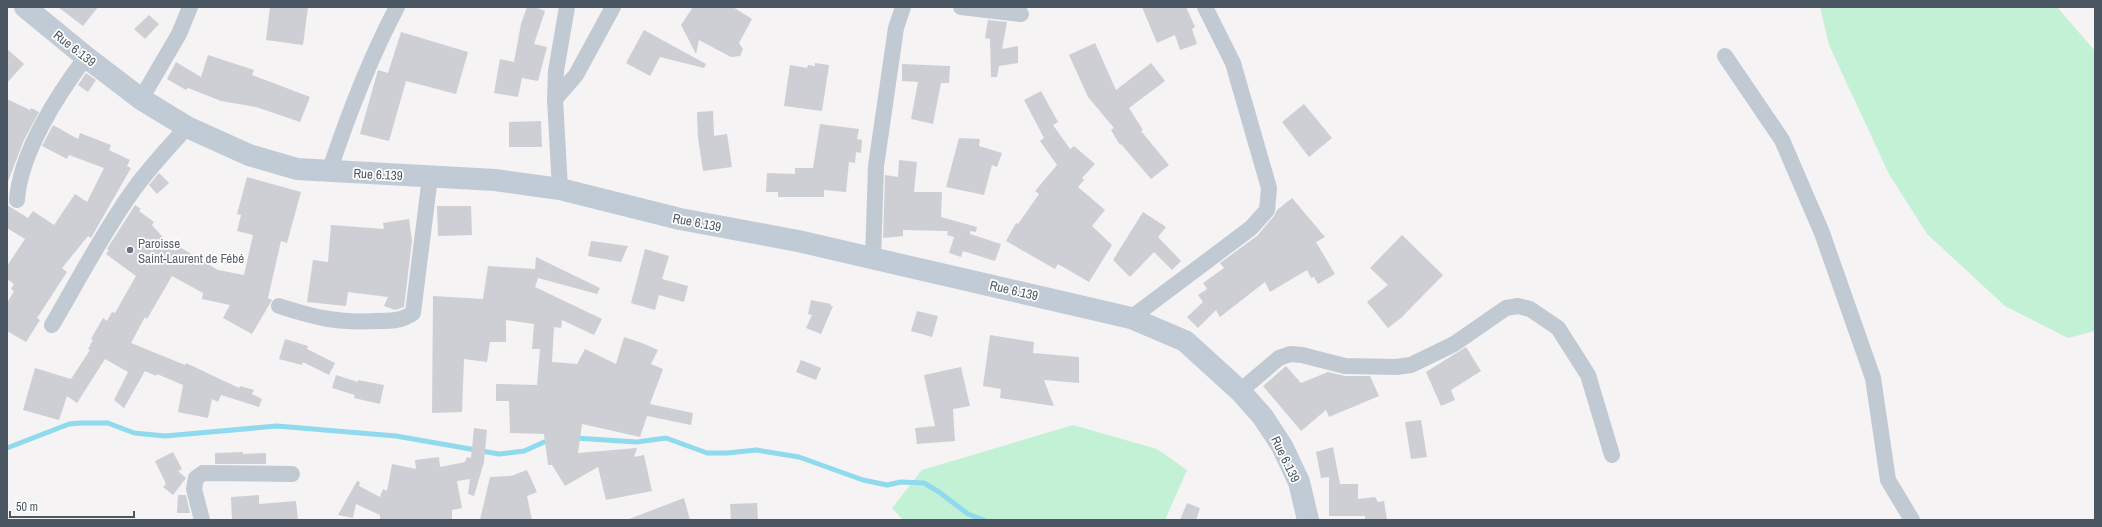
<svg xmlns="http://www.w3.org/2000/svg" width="2102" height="527" viewBox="0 0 2102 527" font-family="'Archivo Narrow',sans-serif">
<rect width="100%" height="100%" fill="#f5f3f3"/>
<g fill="#c3f1d5">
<polygon points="1820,7 2057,7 2095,51 2095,331 2068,338 2005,306 1927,234 1889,174 1829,45"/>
<polygon points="1073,425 1157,449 1187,470 1165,520 903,520 892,508 922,470"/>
</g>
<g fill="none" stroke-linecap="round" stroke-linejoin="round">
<g stroke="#90daee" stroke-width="5">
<polyline points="575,438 637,442 666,438 707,453 727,453 756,450 799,457 863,480 887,485 901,482 924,483 939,492 968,514 984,520"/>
<polyline points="7,448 69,424 81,423 108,423 134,433 165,436 277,426 396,436 499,454 524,451 551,439"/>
</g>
</g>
<g fill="#cdcfd5">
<polygon points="58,7 98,7 83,26"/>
<polygon points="270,7 308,7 303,45 266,40"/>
<polygon points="527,7 535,7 545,11 534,44 547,47 538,81 522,78 518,97 494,93 500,59 514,62 521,24"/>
<polygon points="693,7 733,7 752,19 739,43 743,49 740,56 731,57 699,40 696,54 681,25"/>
<polygon points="1142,7 1186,7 1195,27 1192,29 1197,44 1180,50 1175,35 1157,43"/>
<polygon points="149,15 159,24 145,39 134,29"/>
<polygon points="988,20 1007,22 1002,49 1018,46 1018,63 999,66 997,77 991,77 990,39 985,38"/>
<polygon points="644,30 706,64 704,68 660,57 650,76 626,63"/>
<polygon points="401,32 468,52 456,94 406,81 389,141 360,134 378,70 388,73"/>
<polygon points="1095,43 1116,90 1151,63 1165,81 1129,108 1143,130 1141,131 1169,165 1151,179 1121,144 1120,145 1111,130 1114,128 1088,97 1069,55"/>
<polygon points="7,49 24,64 7,83"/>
<polygon points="208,55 254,70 252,75 310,97 300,122 256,107 221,101 188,88 186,90 167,79 176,62 201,77"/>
<polygon points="815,63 829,65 822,111 784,106 790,65 807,68 808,65 815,66"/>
<polygon points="902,64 950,66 949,83 941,83 933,124 911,119 918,82 902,81"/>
<polygon points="86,73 96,80 88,92 78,85"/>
<polygon points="1041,91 1058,122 1053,125 1070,149 1074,146 1095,164 1082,178 1084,180 1078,187 1105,210 1092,226 1112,245 1089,282 1058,264 1055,269 1006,241 1016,223 1018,224 1039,194 1035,191 1057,165 1040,141 1044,138 1024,100"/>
<polygon points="7,99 30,110 31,108 39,112 24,140 7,184"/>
<polygon points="1304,104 1332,138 1309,157 1282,122"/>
<polygon points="713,111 714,136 727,134 732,167 703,171 698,138 697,112"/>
<polygon points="541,121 542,147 509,147 509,122"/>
<polygon points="820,124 859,129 857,139 862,140 861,153 856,152 855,163 849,162 846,192 824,190 824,197 778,197 778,192 766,192 767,173 795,174 795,168 813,168"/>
<polygon points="53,125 78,139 80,133 111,145 109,150 130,160 127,166 131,168 91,238 88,236 62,268 67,272 37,318 40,320 26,342 7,331 7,303 14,291 11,289 14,284 7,279 7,266 25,239 7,228 7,205 28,218 33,211 54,225 75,194 87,202 104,168 69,155 67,159 42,146"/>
<polygon points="959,138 980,139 979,146 1002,153 997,167 992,165 984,195 946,187"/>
<polygon points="899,160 917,162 914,192 942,192 941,217 977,227 976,232 970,231 970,234 1001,244 995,261 963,251 961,257 949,253 954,237 947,235 948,231 903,230 903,236 883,238 885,175 898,177"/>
<polygon points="159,173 169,183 157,194 149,185"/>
<polygon points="247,177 301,192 287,243 281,241 268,298 272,300 252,334 223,318 230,305 202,299 203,293 172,276 147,319 145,317 131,343 185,365 186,363 239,388 240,386 254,390 252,394 262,399 259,407 221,395 218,402 212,399 208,418 178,412 183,385 157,374 156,376 145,371 124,408 114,400 128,372 105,359 77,403 67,396 59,420 23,410 35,368 71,379 90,350 88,349 93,340 91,339 103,318 107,321 112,312 115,313 136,276 106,254 109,250 107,249 135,205 141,209 139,211 154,222 152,225 175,251 178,246 218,270 244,275 253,235 237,231 241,215 237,214"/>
<polygon points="1292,198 1325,237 1316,242 1335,274 1318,284 1314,277 1311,278 1307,270 1270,292 1265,282 1220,317 1216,310 1198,328 1187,317 1203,302 1198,295 1207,289 1203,283 1224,268 1220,263 1257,236 1274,216 1277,210"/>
<polygon points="437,206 471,206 472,235 438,236"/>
<polygon points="1143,212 1166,227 1158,237 1181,261 1172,270 1154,252 1130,277 1113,260"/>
<polygon points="409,219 412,241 404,307 395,310 384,306 388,297 348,292 346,306 307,302 313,260 328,262 331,225 384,229 383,223"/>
<polygon points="1402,235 1443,275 1401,318 1388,328 1367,302 1388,285 1370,268"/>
<polygon points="591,241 628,246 621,262 588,256"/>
<polygon points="645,249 669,256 662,279 688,286 684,302 659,295 655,310 631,303"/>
<polygon points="536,257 600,288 597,294 538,278 535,287 602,319 594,335 562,320 561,328 554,327 552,362 577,364 585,349 616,364 624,337 642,343 658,350 651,364 663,369 650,404 693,413 691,425 647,416 640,437 582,424 578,453 637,448 634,457 644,455 652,491 606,500 598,467 565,486 552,465 548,465 544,434 510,433 509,401 496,401 496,384 537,385 540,349 532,349 534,324 506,320 506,342 490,342 487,362 464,359 462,412 432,413 433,296 483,299 488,266 535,269"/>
<polygon points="811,300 831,304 830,306 833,306 821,334 806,328 812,315 808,314"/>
<polygon points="917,311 938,316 932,337 911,331"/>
<polygon points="990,335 1034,342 1033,353 1079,357 1079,383 1044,380 1054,406 1000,398 1001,389 983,386"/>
<polygon points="285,339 308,346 307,349 335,363 329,375 303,362 302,365 279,359"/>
<polygon points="1466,347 1481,371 1451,390 1455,400 1441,406 1426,372"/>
<polygon points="801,360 821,368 816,380 796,372"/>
<polygon points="1286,366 1301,383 1328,372 1345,376 1370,376 1379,396 1329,417 1326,410 1301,431 1263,386"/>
<polygon points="961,367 970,406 953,409 955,441 917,444 915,428 935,426 924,375"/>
<polygon points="336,375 358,382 358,380 384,385 380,404 354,398 355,395 332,388"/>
<polygon points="1421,420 1427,457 1411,459 1405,422"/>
<polygon points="474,428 487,430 484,462 474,496 468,494 470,479 457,481 462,508 452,510 452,520 380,520 380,515 356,504 353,518 338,515 357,481 360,482 359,486 380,497 383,489 387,491 392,464 416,469 415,460 439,457 440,467 465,462 467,457 471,458"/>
<polygon points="1333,447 1340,484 1358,484 1358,499 1375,497 1378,502 1384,501 1387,520 1365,520 1365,516 1329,516 1329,477 1321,478 1316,452"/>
<polygon points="173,452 182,469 178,471 186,478 173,495 163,487 166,484 155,461"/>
<polygon points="243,452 243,454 266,453 266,464 215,464 215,453"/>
<polygon points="527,470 537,492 527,496 532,520 480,520 490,477 511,476"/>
<polygon points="178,495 186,495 190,513 177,513"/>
<polygon points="259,495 259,504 296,501 298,520 232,520 231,497"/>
<polygon points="684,498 690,520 630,520 629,519"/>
<polygon points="757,503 758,520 731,520 730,504"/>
<polygon points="1187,503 1200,508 1196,520 1180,520"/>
</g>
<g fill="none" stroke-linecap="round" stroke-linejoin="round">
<g stroke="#c1cad2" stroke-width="16">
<polyline points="961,7 1021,14"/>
<polyline points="1725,56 1782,140 1822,233 1873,378 1888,480 1912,520"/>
<polyline points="141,99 179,34 190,7"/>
<polyline points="555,99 576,75 613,7"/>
<path d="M329 172C348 115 369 60 397 7"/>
<polyline points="560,189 555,99 556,71 567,7"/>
<path d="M17 200C20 153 58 94 86 57"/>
<polyline points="873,259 876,166 896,28 903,7"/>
<path d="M279 306C316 318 337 323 377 321 390 321 402 321 413 313L430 177"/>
<polyline points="1131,318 1251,228 1267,210 1269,188 1233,63 1205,7"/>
<path d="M52 325C78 281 102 234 132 192 148 169 168 148 187 127"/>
<polyline points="1240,391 1279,358 1290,354 1302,355 1345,366 1396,367 1411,365 1454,344 1506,308 1518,306 1530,309 1558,328 1588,375 1612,455"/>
<polyline points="202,520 194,489 196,478 203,473 292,474"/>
</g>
<polyline stroke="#c1cbd6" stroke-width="22" points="25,7 86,57 141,99 187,127 249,155 297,169 495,180 560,189 680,219 798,241 1131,318 1185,341 1240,391 1263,417 1282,446 1299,482 1308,520"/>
</g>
<circle fill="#6b7280" stroke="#fff" stroke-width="1.5" cx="130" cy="250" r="4"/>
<g text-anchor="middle" stroke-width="3.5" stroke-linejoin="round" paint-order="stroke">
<g font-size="13" fill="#4a5661" stroke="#fff">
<text transform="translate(75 48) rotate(38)" y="5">Rue 6.139</text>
<text transform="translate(378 174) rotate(3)" y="5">Rue 6.139</text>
<text transform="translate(697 222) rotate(11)" y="5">Rue 6.139</text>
<text transform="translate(1014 290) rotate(13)" y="5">Rue 6.139</text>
<text transform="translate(1286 459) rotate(64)" y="5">Rue 6.139</text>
</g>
<g font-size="13" fill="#5b616d" stroke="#fff" text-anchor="start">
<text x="138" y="248">Paroisse<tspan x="138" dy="15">Saint-Laurent de Fébé</tspan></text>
</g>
</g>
<rect width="2102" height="527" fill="none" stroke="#4a5661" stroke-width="16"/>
<path d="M10 511v6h124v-6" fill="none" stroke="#4a5661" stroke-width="2"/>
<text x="16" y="511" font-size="12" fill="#4a5661" stroke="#ffffff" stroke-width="3" paint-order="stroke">50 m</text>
</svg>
